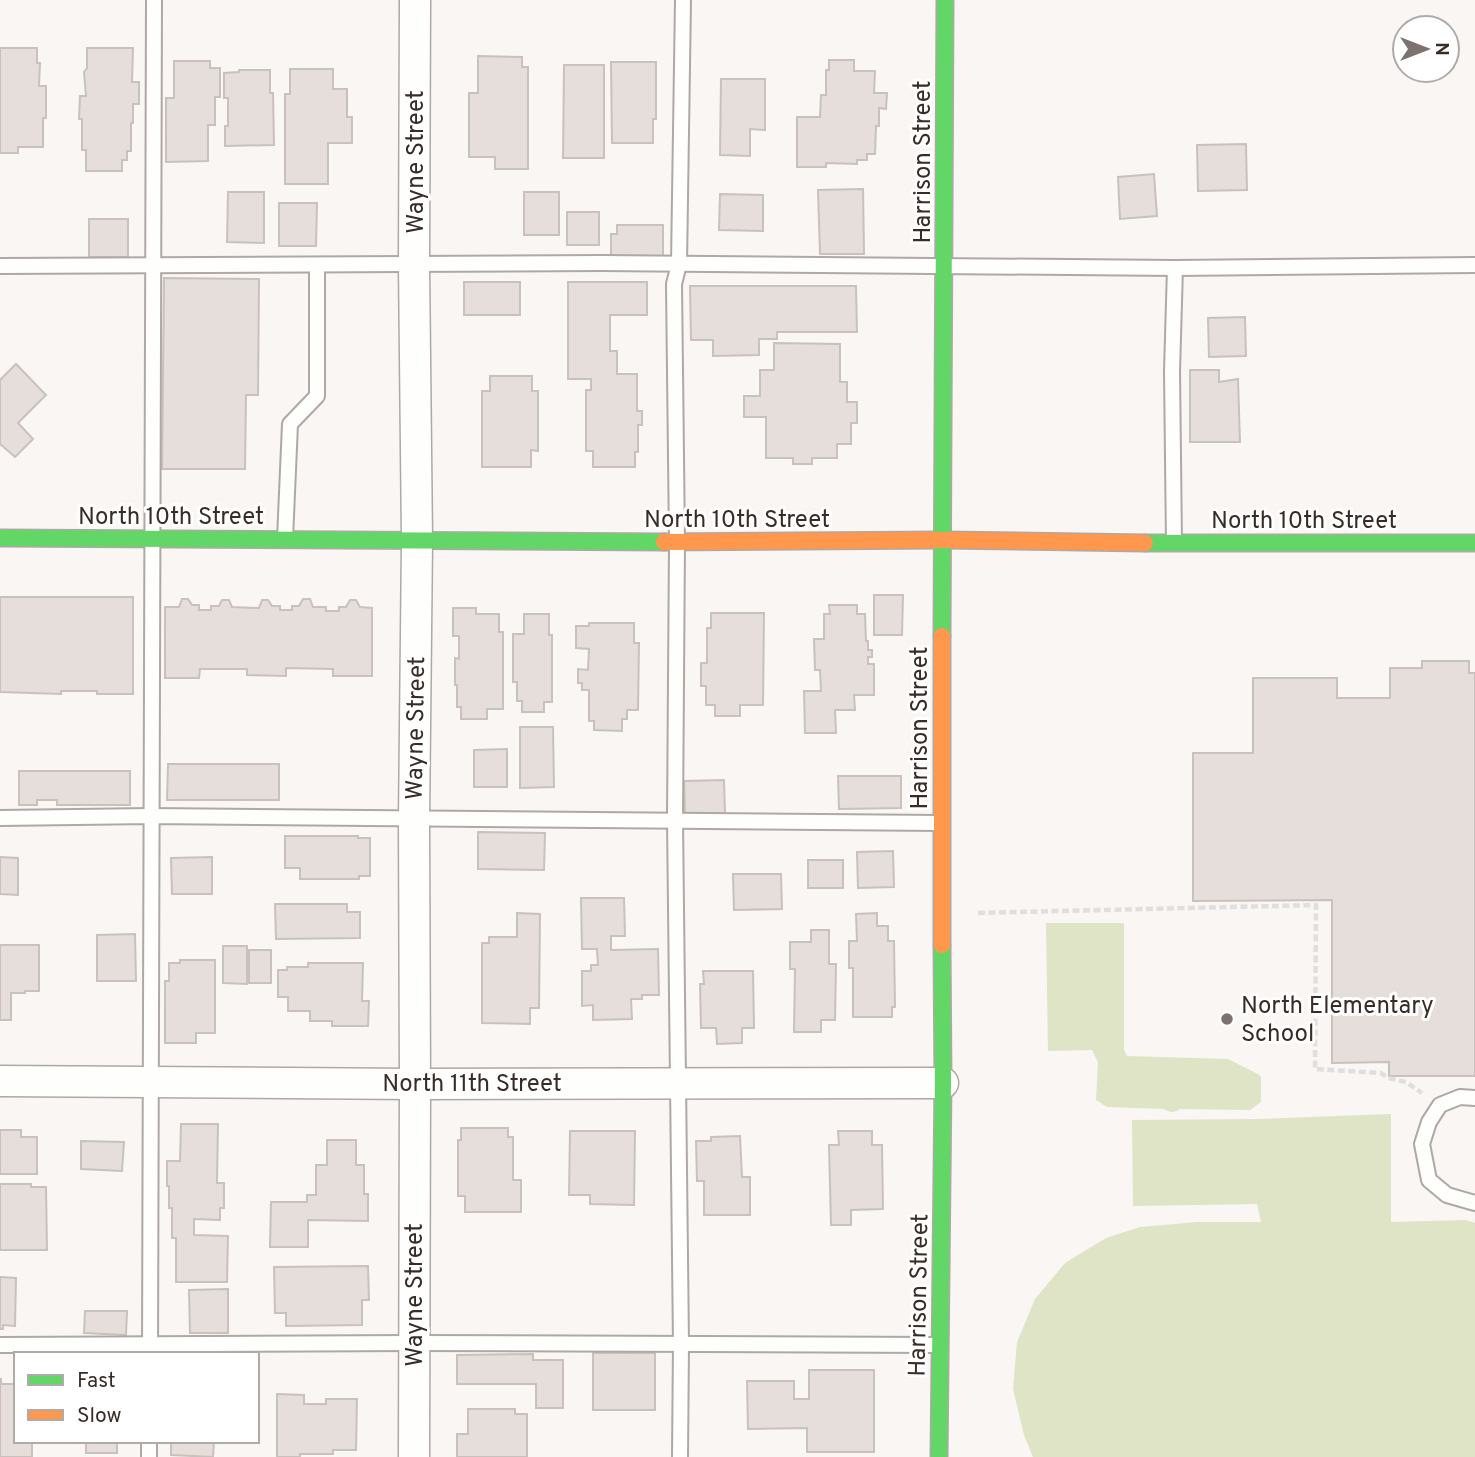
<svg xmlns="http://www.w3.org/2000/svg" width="1475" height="1457" viewBox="0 0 1475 1457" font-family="Overpass,sans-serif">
<rect width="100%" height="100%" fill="#f9f6f4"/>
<g fill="#dfe4c6">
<path d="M1046 923H1124V1050L1127 1056 1228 1059 1258 1074 1261 1077V1102L1250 1110 1180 1109C1174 1113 1170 1113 1164 1109L1107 1107 1096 1100 1098 1062 1092 1050 1048 1051Z"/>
<polygon points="1391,1114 1391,1222 1465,1220 1475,1223 1475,1457 1033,1457 1024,1435 1013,1389 1017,1342 1035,1299 1065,1263 1106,1238 1140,1227 1197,1222 1261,1222 1257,1204 1133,1206 1132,1120 1257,1119"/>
</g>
<g fill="#e5deda" stroke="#c8c1be" stroke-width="2">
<polygon points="0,48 37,48 37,63 40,63 39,86 46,86 46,118 43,118 43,147 18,147 18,153 0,153"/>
<polygon points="87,48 133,48 132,82 139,82 139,104 133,104 133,123 131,123 131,151 127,151 127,160 122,160 122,171 86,171 86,150 82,150 82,119 79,119 80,96 86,96 84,72 87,68"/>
<polygon points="478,56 522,57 522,67 528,67 528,169 495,169 495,157 469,157 469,93 478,93"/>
<polygon points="829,60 854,60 854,71 875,71 874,93 887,93 886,109 879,108 879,126 876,126 875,154 867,154 867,160 857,160 857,164 826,163 826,167 797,167 797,117 820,117 821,95 826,95 826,70 829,70"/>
<polygon points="174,61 210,61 210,68 220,68 220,97 215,97 215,125 208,125 208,161 166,162 166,98 174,98"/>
<polygon points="611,62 656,62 656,119 653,119 653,143 612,143"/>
<polygon points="564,65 604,65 604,158 563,158"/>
<polygon points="290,69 333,69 333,89 347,89 347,117 352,117 352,143 328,143 328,184 285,184 285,94 290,94"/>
<polygon points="239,70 270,70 270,93 273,93 274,145 225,146 225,126 228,126 228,98 224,98 224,73 239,72"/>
<polygon points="721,79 765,79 765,130 750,129 750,156 720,155"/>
<polygon points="1246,144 1247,190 1198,191 1197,145"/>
<polygon points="1154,174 1157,216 1120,219 1118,177"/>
<polygon points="863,189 864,254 820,254 818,190"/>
<polygon points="228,192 264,192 264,243 227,242"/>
<rect x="524" y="192" width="35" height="43"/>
<polygon points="720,194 763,195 763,231 719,230"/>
<polygon points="279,203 317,203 316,246 279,246"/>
<rect x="567" y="212" width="32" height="33"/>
<rect x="89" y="219" width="39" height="38"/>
<polygon points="617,225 663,225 663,256 611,256 611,234 617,234"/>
<polygon points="164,278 259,279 258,395 246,395 245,469 162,469"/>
<rect x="464" y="282" width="56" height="33"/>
<polygon points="568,282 647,282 647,315 610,315 610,351 617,351 617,374 637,374 637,411 642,411 642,425 638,425 638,452 635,452 635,467 593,467 593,451 586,451 586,390 591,390 591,379 568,379"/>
<polygon points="690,286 856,286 857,332 777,332 777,339 759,339 759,355 713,356 713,340 691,340"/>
<polygon points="1245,317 1246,356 1209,357 1208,318"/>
<polygon points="774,343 840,344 840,382 847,382 847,402 857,402 857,423 851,423 851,444 837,444 837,458 812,458 812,464 793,464 793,458 766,458 766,417 744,417 744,396 760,396 760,370 774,370"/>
<polygon points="16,364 46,395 18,423 33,439 15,457 0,444 0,380"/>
<polygon points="1190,370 1219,370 1219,382 1238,379 1240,442 1190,442"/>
<polygon points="490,376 532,376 532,391 538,391 538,451 531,450 531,467 482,467 482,391 490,391"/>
<polygon points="874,595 903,595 902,635 874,635"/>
<polygon points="0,597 133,597 133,694 97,694 97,691 61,691 61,694 0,692"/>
<polygon points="182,599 188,599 192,605 199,605 199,610 211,610 211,606 219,606 222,600 229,600 232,607 259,608 262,600 268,600 272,606 280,606 280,610 292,610 292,606 299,606 303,599 310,599 313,607 326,607 326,611 339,611 339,607 346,607 350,600 356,600 360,607 372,608 372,676 333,676 333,669 286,668 286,676 247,675 247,669 200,669 199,678 165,678 165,607 179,607"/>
<polygon points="829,605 857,605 857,614 865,614 866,641 868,641 868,650 872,650 872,657 868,657 868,664 874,664 874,695 854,695 855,710 835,710 836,733 805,733 804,691 821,691 820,670 815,670 814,639 824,639 824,614 830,614"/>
<polygon points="453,608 476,608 476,614 499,614 499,632 503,632 503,709 487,709 487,719 461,719 461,707 457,707 457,685 455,685 455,658 459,659 459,636 453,636"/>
<polygon points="711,613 764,613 763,705 740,705 740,716 715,716 715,705 706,705 706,686 701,686 701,663 707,663 707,628 711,628"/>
<polygon points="524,614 549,614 549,635 552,635 552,702 544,702 544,712 522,712 522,701 517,701 517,682 513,682 513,634 524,634"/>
<polygon points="589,623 634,623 634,643 639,643 638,710 627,710 627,719 622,719 622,731 594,730 594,721 589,721 589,690 582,690 582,683 578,683 578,669 588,670 589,649 576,648 576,626 589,626"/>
<polygon points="1422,661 1469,661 1469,673 1475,673 1475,1076 1389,1076 1389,1062 1332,1063 1332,900 1193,901 1193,753 1253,753 1253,678 1337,678 1337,698 1390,698 1390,668 1422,668"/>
<polygon points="520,727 553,727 554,787 520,788"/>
<polygon points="507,749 507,787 474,787 474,750"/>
<polygon points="168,764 279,764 279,800 167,800"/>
<polygon points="19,771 130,771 130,805 57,805 57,800 37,800 37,805 19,805"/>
<polygon points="838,776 901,776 901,808 839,809"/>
<polygon points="724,780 725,813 685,814 684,781"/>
<polygon points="478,832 545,833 544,870 478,869"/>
<polygon points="285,836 358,836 358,838 370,838 370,876 359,876 359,879 300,879 300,868 285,868"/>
<polygon points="893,851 894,887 858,888 857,852"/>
<polygon points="0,857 18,858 18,895 0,894"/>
<polygon points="212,857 212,894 172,894 171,858"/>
<rect x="808" y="860" width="35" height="28"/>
<polygon points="733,874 781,874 782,909 734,910"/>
<polygon points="581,898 624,898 625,936 611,936 611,950 658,949 659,995 642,995 642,999 631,999 632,1019 593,1020 593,1005 582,1006 582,971 591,971 591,965 598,965 597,949 582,949"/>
<polygon points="275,904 347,904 347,912 360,912 360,938 276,939"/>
<polygon points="517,913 540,914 539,1008 530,1008 530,1024 482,1023 482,943 489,943 489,937 517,937"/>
<polygon points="877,913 877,926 888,926 888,941 894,941 895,1007 892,1007 892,1017 853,1017 853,968 849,968 849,941 857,941 856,914"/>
<polygon points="811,930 829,930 829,964 836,964 835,1020 821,1020 821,1032 794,1032 795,969 790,969 790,942 811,942"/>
<polygon points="135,934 136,981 97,981 97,935"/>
<polygon points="0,945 39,945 39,991 25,991 25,993 11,993 11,1020 0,1020"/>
<polygon points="223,946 247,946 247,984 223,983"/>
<rect x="249" y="950" width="22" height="33"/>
<polygon points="180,960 215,960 215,1033 196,1033 196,1043 165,1043 165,981 169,981 169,963 180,963"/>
<polygon points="308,963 363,963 362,1001 369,1001 368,1026 332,1026 332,1021 310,1021 310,1011 288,1011 288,997 278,997 278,970 287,970 287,967 308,967"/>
<polygon points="703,971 753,971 754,1028 742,1028 742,1043 717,1044 716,1028 701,1028 700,984 704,984"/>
<polygon points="181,1124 218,1124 217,1183 224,1183 224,1208 220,1208 220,1220 194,1219 194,1235 228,1236 227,1282 176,1282 176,1238 172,1238 172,1208 169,1208 169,1186 167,1186 167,1161 180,1161"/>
<polygon points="461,1128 508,1128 508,1137 513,1137 513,1180 521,1180 521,1212 465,1212 465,1196 458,1196 458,1140 461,1140"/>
<polygon points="0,1130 21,1130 21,1137 37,1137 37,1174 0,1174"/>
<polygon points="570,1131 635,1131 634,1205 590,1204 590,1195 569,1195"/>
<polygon points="838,1131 872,1131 872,1145 882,1145 883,1209 851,1210 851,1225 831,1225 829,1145 839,1145"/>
<polygon points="740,1136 742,1177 750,1177 750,1215 704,1215 704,1181 697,1181 696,1141 711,1141 711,1137"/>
<polygon points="327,1140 356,1140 356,1165 364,1165 364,1194 368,1194 368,1221 308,1220 308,1247 270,1247 271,1202 307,1202 307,1195 316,1195 316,1165 327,1165"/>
<polygon points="81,1141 124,1142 122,1171 81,1169"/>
<polygon points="0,1184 31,1184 31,1187 46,1187 47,1250 0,1250"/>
<polygon points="368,1266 369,1300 362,1300 362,1325 286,1326 286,1313 275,1313 274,1267"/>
<polygon points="0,1277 16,1278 15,1326 3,1325 3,1329 0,1329"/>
<polygon points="228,1289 228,1333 190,1333 189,1290"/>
<polygon points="85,1311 127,1311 126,1335 84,1333"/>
<rect x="593" y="1353" width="62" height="57"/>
<polygon points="533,1354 533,1360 563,1360 563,1408 536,1408 536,1384 457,1384 457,1355"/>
<polygon points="809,1370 874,1370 874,1452 807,1452 807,1428 748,1429 747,1381 794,1381 794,1399 809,1399"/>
<polygon points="0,1379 1,1379 1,1384 16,1384 16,1441 32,1441 32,1457 0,1457"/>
<polygon points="277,1394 304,1395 304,1404 326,1404 326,1399 357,1399 356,1450 333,1450 333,1454 300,1454 300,1457 277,1457"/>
<polygon points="468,1409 515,1409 515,1414 527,1414 527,1457 457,1457 457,1434 468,1434"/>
<rect x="86" y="1441" width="31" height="12"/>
<polygon points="171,1441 214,1441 213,1457 171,1455"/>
</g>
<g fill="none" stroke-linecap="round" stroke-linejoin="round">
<g stroke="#afa8a5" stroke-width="18">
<g id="lane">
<polyline points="0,266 602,263 1175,268 1475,265"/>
<polyline points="285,539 290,424 317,396 317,265"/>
<polyline points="1174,543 1172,371 1175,268"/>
<polyline points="0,818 151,816 940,823"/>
<polyline points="1475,1098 1460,1097 1440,1105 1429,1122 1422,1144 1429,1180 1447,1195 1475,1203"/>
<polyline points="0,1345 414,1343 938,1345"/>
<polyline points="150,1354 154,0"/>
<polyline points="149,1457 149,1441"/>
<polyline points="680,1457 681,1344 675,820 677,542 674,284 679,264 683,0"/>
</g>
</g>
<g stroke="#afa8a5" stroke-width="33">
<g id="street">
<polyline points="0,1081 415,1084 943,1083"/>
<polyline points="414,1457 415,1084 414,820 417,541 414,265 415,0"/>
</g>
</g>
<g stroke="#afa8a5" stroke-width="19">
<g id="fast">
<polyline points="0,538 664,542"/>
<polyline points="1145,543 1475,543"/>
<polyline points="942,636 945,0"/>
<polyline points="939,1457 943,1083 942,945"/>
</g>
</g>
<g stroke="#afa8a5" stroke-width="19">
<g id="slow">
<polyline points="664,542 943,540 1145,543"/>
<polyline points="942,945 942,636"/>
</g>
</g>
<polyline stroke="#e0dfde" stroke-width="4.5" stroke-dasharray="7 3.5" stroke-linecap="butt" points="978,913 1316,905 1315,1069 1381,1073 1388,1078 1406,1082 1422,1093"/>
<use href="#lane" stroke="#fefefd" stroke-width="14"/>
<use href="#street" stroke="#fefefd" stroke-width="30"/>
<use href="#fast" stroke="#63d668" stroke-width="16"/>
<use href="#slow" stroke="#ff974d" stroke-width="16"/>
</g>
<circle fill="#7c736f" stroke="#fff" stroke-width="2.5" cx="1227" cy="1019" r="7"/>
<g text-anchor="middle" stroke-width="6" stroke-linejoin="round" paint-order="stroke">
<g font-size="24" fill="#382c27" stroke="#fff">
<text transform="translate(415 162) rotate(-90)" y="8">Wayne Street</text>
<text transform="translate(922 162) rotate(-90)" y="8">Harrison Street</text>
<text x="171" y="524">North 10th Street</text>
<text x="737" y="527">North 10th Street</text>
<text x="1304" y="528">North 10th Street</text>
<text transform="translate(415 728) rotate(-89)" y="8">Wayne Street</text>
<text transform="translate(919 728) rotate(-90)" y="8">Harrison Street</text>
<text x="472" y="1091">North 11th Street</text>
<text transform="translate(414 1295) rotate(-90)" y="8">Wayne Street</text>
<text transform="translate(918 1295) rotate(-89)" y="8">Harrison Street</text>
</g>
<g font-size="24" fill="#382c27" stroke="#fff" text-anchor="start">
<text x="1241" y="1013">North Elementary<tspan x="1241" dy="28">School</tspan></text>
</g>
</g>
<rect x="14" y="1352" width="245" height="91" fill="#ffffff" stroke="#afaba9" stroke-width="2"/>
<rect x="28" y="1375" width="35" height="10" fill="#63d668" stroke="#afaba9" stroke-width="2"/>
<text x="77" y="1387" font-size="21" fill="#382c27">Fast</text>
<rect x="28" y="1410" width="35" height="10" fill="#ff974d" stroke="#afaba9" stroke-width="2"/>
<text x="77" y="1422" font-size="21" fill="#382c27">Slow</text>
<g transform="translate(1426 49) rotate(90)"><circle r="33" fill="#ffffff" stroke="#afaba9" stroke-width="2"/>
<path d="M0-5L12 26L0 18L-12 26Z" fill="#7c736f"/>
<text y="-10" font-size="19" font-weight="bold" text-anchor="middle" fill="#382c27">N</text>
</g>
</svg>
